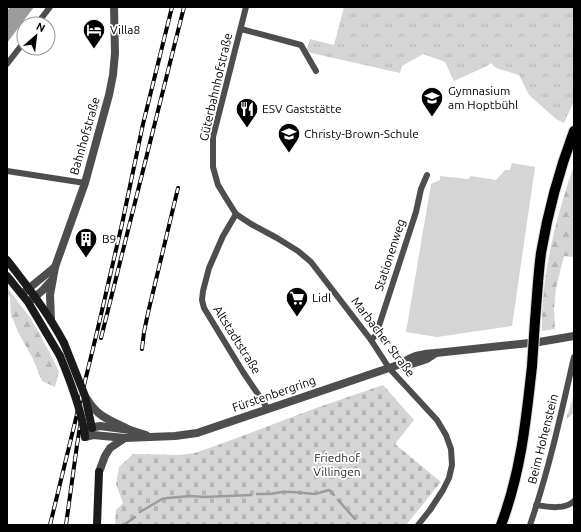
<svg xmlns="http://www.w3.org/2000/svg" width="581" height="532" viewBox="0 0 581 532" font-family="Ubuntu,sans-serif">
<defs>
<pattern id="grass-tufts" width="24" height="20" patternUnits="userSpaceOnUse"><rect width="24" height="20" fill="#d5d5d5"/><path d="M3 7l-1-3M5 7V3M7 7l1-3M15 17l-1-3M17 17v-4M19 17l1-3" fill="none" stroke="#b5b5b5"/></pattern>
<pattern id="forest-firs" width="22" height="20" patternUnits="userSpaceOnUse"><rect width="22" height="20" fill="#d5d5d5"/><path d="M5 1l3.5 6h-7zM16 11l3.5 6h-7z" fill="#b5b5b5"/></pattern>
<pattern id="cemetery-stones" width="16" height="16" patternUnits="userSpaceOnUse"><rect width="16" height="16" fill="#d5d5d5"/><path d="M2 7V4a2 2 0 0 1 4 0v3zM10 15v-3a2 2 0 0 1 4 0v3z" fill="#b5b5b5"/></pattern>
</defs>
<rect width="100%" height="100%" fill="#fff"/>
<polygon fill="url(#grass-tufts)" points="344,7 574,7 574,101 564,123 556,119 529,95 519,75 496,68 491,63 487,66 454,81 445,62 423,54 402,66 400,73 311,53 308,51 307,48 310,39 334,45"/>
<g fill="url(#forest-firs)">
<path d="M574 165V257L564 256 556 288 554 309 555 329 542 331C541 274 556 218 574 165Z"/>
<polygon points="7,287 31,319 51,355 59,372 55,387 42,381 33,359 18,332 13,319 11,317 10,297 7,294"/>
<polygon points="574,395 574,413 566,419"/>
</g>
<polygon fill="url(#cemetery-stones)" points="383,385 414,420 395,444 441,482 406,525 115,525 116,510 123,503 116,484 119,467 133,454 179,455 195,453 226,442 316,408"/>
<polygon fill="#d5d5d5" points="512,163 535,167 512,326 437,337 406,332 431,184 440,180 440,176 468,179 471,176 496,180 505,170 510,170"/>
<polygon fill="#9c9c9c" points="10,7 34,7 7,43 7,11"/>
<g fill="none" stroke-linecap="round" stroke-linejoin="round">
<g stroke="#9c9c9c" stroke-width="2.5">
<polyline points="257,494 270,494 282,492 293,492 315,494 329,490 334,495"/>
<polyline points="338,500 355,519"/>
<polyline points="140,512 162,499 167,498 191,496 204,497 251,495"/>
<polyline points="124,525 135,517"/>
</g>
<g stroke="#dbdbdb" stroke-width="12">
<g id="primary">
<path d="M535 321C537 298 538 276 541 253 548 211 559 171 574 131"/>
<path d="M501 525C521 472 526 421 532 366"/>
</g>
</g>
<g stroke="#4e4e4e" stroke-width="6">
<polyline points="246,7 213,137 213,167 218,185 229,203 236,214 251,224 277,238 298,251 311,262 371,340 389,368 437,420 446,435 451,449 452,465 449,478 443,490 430,510 418,525"/>
<polyline points="37,24 50,7"/>
<polyline points="241,29 301,45 316,71"/>
<polyline points="7,64 24,42"/>
<polyline points="7,171 85,183"/>
<polyline points="236,214 223,236 209,268 203,291 202,300 204,308 243,372 268,409"/>
<polyline points="371,340 376,335 416,212 421,189 427,175"/>
<path d="M536 505C548 507 565 510 574 501"/>
<path d="M530 525C549 470 561 414 574 357"/>
</g>
<g stroke="#4e4e4e" stroke-width="8">
<polyline points="22,294 55,267"/>
<polyline points="30,301 43,290 52,280"/>
<polyline points="51,320 50,295 55,267 85,183 109,95 113,75 115,53 114,7"/>
<path d="M402 363C412 356 424 353 436 353L539 342 574 336"/>
<polyline points="85,429 100,426 130,430 146,435"/>
<polyline points="85,437 93,435 125,438 175,436 197,433 389,368 401,364 410,364 415,363 427,359 436,353"/>
<polyline points="99,472 105,456 110,448 125,438"/>
</g>
<g stroke="#1b1b1b" stroke-width="8">
<path d="M7 260C28 287 48 313 64 343"/>
<polyline points="7,276 28,302 60,356"/>
<polyline points="84,429 85,437"/>
<polyline points="97,525 99,472"/>
</g>
<use href="#primary" stroke="#000" stroke-width="10"/>
<g stroke="#000" stroke-width="4">
<g id="rail">
<polyline points="101,338 184,7"/>
<polyline points="142,349 144,332 148,313 178,188"/>
<polyline points="50,525 97,332 122,224 143,124 172,7"/>
<polyline points="66,525 77,445 81,420"/>
</g>
</g>
<use href="#rail" stroke="#fff" stroke-width="2.5" stroke-dasharray="8" stroke-linecap="butt"/>
<g stroke="#dbdbdb" stroke-width="12" stroke-linecap="butt">
<polyline id="primary-bridge" points="532,366 535,321"/>
</g>
<path stroke="#4e4e4e" stroke-width="8" d="M87 399C97 417 112 421 130 430"/>
<g stroke="#1b1b1b" stroke-width="8">
<polyline points="64,343 85,396 92,428"/>
<path d="M60 356C70 380 79 404 84 429"/>
</g>
<use href="#primary-bridge" stroke="#000" stroke-width="10"/>
</g>
<defs>
<g id="hotel-pin" transform="scale(1.15)"><path d="M0 17L-7.5 6A9.5 9.5 0 1 1 7.5 6Z" fill="#000" stroke="#fff"/><path d="M-6-4.5h1.5V1H6V5H4.5V3h-9V5H-6ZM-4 0a1.8 1.8 0 1 1 3.6 0ZM.5 0V-2.5h3Q6-2.5 6 0Z" fill="#fff"/></g>
<g id="school-pin" transform="scale(1.15)"><path d="M0 17L-7.5 6A9.5 9.5 0 1 1 7.5 6Z" fill="#000" stroke="#fff"/><path d="M0-5L7-2L0 1L-7-2ZM-4 1L0 2.5L4 1V4Q0 6-4 4Z" fill="#fff"/></g>
<g id="restaurant-pin" transform="scale(1.15)"><path d="M0 17L-7.5 6A9.5 9.5 0 1 1 7.5 6Z" fill="#000" stroke="#fff"/><path d="M-5-6h1v4h1v-4h1v4h1v-4h1v5L-1.5 .5V6h-2V.5L-5-1ZM5-6V6H3V1.5H1.5Q1.5-4 5-6Z" fill="#fff"/></g>
<g id="building-pin" transform="scale(1.15)"><path d="M0 17L-7.5 6A9.5 9.5 0 1 1 7.5 6Z" fill="#000" stroke="#fff"/><path d="M-4-6H4V6H1V3H-1V6H-4ZM-2.5-4.3h1.7v1.8h-1.7ZM.8-4.3h1.7v1.8H.8ZM-2.5-1h1.7V.8h-1.7ZM.8-1h1.7V.8H.8Z" fill="#fff"/></g>
<g id="supermarket-pin" transform="scale(1.15)"><path d="M0 17L-7.5 6A9.5 9.5 0 1 1 7.5 6Z" fill="#000" stroke="#fff"/><path d="M-6-5.5h2.5l.6 2H6L4.5 2H-2.5L-4.4-4H-6ZM-1.5 3.2a1.3 1.3 0 1 0 .1 0ZM3 3.2a1.3 1.3 0 1 0 .1 0Z" fill="#fff"/></g>
</defs>
<g fill-rule="evenodd">
<use href="#hotel-pin" x="94" y="30"/>
<use href="#school-pin" x="432" y="98"/>
<use href="#restaurant-pin" x="247" y="109"/>
<use href="#school-pin" x="289" y="134"/>
<use href="#building-pin" x="86" y="239"/>
<use href="#supermarket-pin" x="297" y="298"/>
</g>
<g text-anchor="middle" stroke-width="3.5" stroke-linejoin="round" paint-order="stroke">
<g font-size="12" fill="#000" stroke="#fff" text-anchor="start">
<text x="110" y="34">Villa8</text>
<text x="448" y="95">Gymnasium<tspan x="448" dy="14">am Hoptbühl</tspan></text>
<text x="262" y="113">ESV Gaststätte</text>
<text x="304" y="138">Christy-Brown-Schule</text>
<text x="102" y="243">B9</text>
<text x="312" y="302">Lidl</text>
</g>
<g font-size="12" fill="#000" stroke="#fff">
<text transform="translate(216 87) rotate(-77)" y="4">Güterbahnhofstraße</text>
<text transform="translate(85 136) rotate(-74)" y="4">Bahnhofstraße</text>
<text transform="translate(390 255) rotate(-72)" y="4">Stationenweg</text>
<text transform="translate(383 337) rotate(53)" y="4">Marbacher Straße</text>
<text transform="translate(237 340) rotate(58)" y="4">Altstadtstraße</text>
<text transform="translate(274 394) rotate(-19)" y="4">Fürstenbergring</text>
<text transform="translate(543 439) rotate(-76)" y="4">Beim Hohenstein</text>
</g>
<g font-size="12" fill="#2c2c2c" stroke="#fff">
<text x="337" y="462">Friedhof<tspan x="337" dy="14">Villingen</tspan></text>
</g>
</g>
<rect width="581" height="532" fill="none" stroke="#000000" stroke-width="16"/>
<g transform="translate(36 36) rotate(28)"><circle r="19" fill="#ffffff" stroke="#999999"/>
<path d="M0-3L7 15L0 10L-7 15Z" fill="#000000"/>
<text y="-6" font-size="11" font-weight="bold" text-anchor="middle" fill="#000000">N</text>
</g>
</svg>
